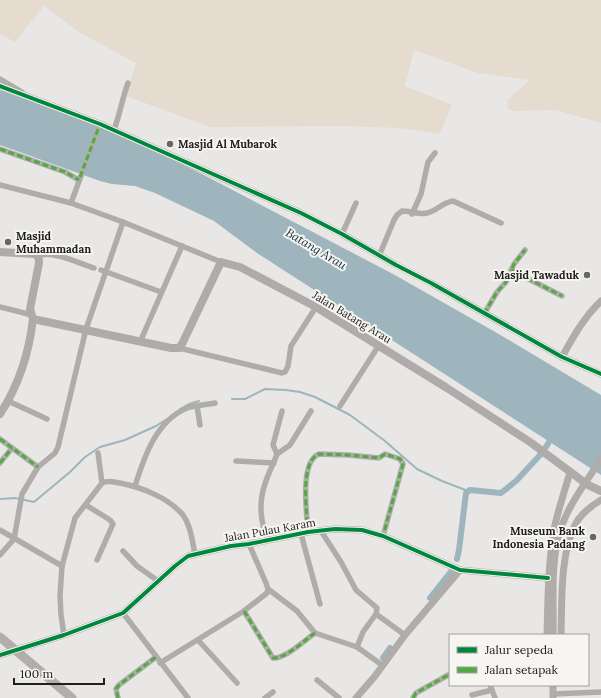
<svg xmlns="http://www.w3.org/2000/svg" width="601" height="698" viewBox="0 0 601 698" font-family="Lora,serif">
<rect width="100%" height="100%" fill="#e8e7e6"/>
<polygon fill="#e5dbcf" points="0,0 601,0 601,123 556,110 513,111 508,108 507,100 530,80 478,73 414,50 405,86 452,105 440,134 400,128 339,126 210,127 126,96 136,63 82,34 44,6 15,42 0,34"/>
<polygon fill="#9eb5bd" points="0,90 96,125 139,143 204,175 393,274 497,333 601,395 601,475 257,253 214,221 155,193 135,186 112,184 100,181 0,145"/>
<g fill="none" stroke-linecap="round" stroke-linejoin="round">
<g stroke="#9eb5bd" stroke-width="2">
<polyline points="232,399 245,399 265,389 286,390 300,392 315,397 350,415 385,441 417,469 442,481 468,491"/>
<polyline points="180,409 189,404 199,401"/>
<polyline points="0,499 15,498 34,502 70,472 85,457 100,447 125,440 156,426 167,419"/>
</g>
<g stroke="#9eb5bd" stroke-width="6">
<polyline points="546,447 549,442"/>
<polyline points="457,559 459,550 466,493 470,490 501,493 516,481 541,454"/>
<polyline points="430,598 453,569"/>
<polyline points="383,658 390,648"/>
</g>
<g stroke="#b0acaa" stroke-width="5.5">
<polyline points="0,79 22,92"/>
<path d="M114 130C120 114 122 99 128 83"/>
<polyline points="0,149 65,172 79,180"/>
<polyline points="0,185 71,203 123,222 221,262"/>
<polyline points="71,203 100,124"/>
<polyline points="412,214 421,194 428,162 435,153"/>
<polyline points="342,234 356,203"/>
<path d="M38 256C53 250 78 263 94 268"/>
<path d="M379 256 394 220 397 215 402 211C411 211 418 215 427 213 437 211 443 202 453 201L501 223"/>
<polyline points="101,270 161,292"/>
<polyline points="511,270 562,296"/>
<polyline points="0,307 32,315"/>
<polyline points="484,314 497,292 506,282 514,264 525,250"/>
<polyline points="140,342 182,246"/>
<polyline points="179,348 282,373 285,372 288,366 291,346 316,307"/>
<polyline points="8,401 47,419"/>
<polyline points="197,406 200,425"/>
<polyline points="340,406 379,345"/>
<polyline points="0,439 38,467"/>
<polyline points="98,453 102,483"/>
<polyline points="277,454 290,445 311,411"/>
<polyline points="236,461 274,463"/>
<polyline points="0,463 12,448"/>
<path d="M135 486C144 457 156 421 187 408 196 405 206 405 215 403"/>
<polyline points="86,505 110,520 113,524 97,560"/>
<polyline points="0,530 62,566"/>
<polyline points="535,530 554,532"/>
<polyline points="321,531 341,562 356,590 377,608 376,614 405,635"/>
<path d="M308 532C307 514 299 462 319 454L348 455 379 458 385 454 400 459 403 464 383 536"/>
<polyline points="301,534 320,604"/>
<path d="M267 540C261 521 258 504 265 484 268 474 273 465 277 454L273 445 282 411"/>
<polyline points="123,551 137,566 158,581"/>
<polyline points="0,555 14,539 22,494 38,467 55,453 58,447 86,329 123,222"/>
<polyline points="268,589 297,611 315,633 357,647 382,665"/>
<path d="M244 611 273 658C285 659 305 640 315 633"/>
<polyline points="123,613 188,698"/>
<path d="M64 635 61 615 60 596 62 566 75 518 102 483C108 480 113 482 120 483 141 487 169 498 183 515 191 526 192 541 195 554"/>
<polyline points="198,640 237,683"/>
<polyline points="357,647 363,632 376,614"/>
<polyline points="160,663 244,611 267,593 268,589 266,583 249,544"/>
<polyline points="317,680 339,698"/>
<polyline points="490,685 495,698"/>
<polyline points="553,694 601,692"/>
<polyline points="472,695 492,690"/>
<polyline points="118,698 116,689 119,685 156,657"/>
<polyline points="265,698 273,692"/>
<polyline points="413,698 416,693 450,674"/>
</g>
<g stroke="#b0acaa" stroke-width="7">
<polyline points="0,86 100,124 301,213 342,234 396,265 431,283 562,357 601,374"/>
<path d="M562 357C573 337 584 317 601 301"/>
<path d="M547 635C548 598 548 562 555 525 559 507 565 490 570 472"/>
<path d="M561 635C562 603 560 554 575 525 580 515 591 506 601 500"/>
<polyline points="0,655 64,635 123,613 175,566 188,556 231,546 249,544 308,532 335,529 362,530 383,536 460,570 548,578"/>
<polyline points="553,685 553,698"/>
<polyline points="356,698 375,676 405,635 460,570"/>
</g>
<g stroke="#afabaa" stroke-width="8">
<path d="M0 252 34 254C39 256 39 259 39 263L30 309 33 319"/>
<polyline points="33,319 171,348 179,348 182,344 221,262 240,267 316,307 447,388 530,442 588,485 601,491"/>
<path d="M0 414C19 385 29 353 33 319"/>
</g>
<polyline stroke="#b2aeac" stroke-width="9" points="0,637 72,698"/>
<path stroke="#b0acaa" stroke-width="7" d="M553 635C554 601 550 564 560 531 568 505 587 481 601 459"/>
<g stroke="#52aa43" stroke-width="3" stroke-dasharray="6 3" stroke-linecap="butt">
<polyline points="0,149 65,172 79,180"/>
<polyline points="80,177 100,124"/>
<polyline points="511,270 562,296"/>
<polyline points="484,314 497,292 506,282 514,264 525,250"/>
<polyline points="0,439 38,467"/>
<polyline points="0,463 12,448"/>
<path d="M308 532C307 514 299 462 319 454L348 455 379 458 385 454 400 459 403 464 383 536"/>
<path d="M244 611 273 658C285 659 305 640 315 633"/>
<polyline points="118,698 116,689 119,685 156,657"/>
<polyline points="413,698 416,693 450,674"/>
</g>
<g stroke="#f7f5f2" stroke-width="6">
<g id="cycleway">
<polyline points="0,86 100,124 301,213 342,234 396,265 431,283 562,357 601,374"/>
<polyline points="0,655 64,635 123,613 175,566 188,556 231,546 249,544 308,532 335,529 362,530 383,536 460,570 548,578"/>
</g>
</g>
<use href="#cycleway" stroke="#00873e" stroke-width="4"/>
</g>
<g fill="#666665" stroke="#f7f5f2" stroke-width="1.5">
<circle cx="170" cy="144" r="4"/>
<circle cx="8" cy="242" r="4"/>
<circle cx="587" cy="275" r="4"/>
<circle cx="593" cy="537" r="4"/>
</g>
<g text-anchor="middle" stroke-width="4" stroke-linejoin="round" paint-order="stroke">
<g font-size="11" font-weight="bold" fill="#20201f" stroke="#f7f5f2" text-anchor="start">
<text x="178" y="148">Masjid Al Mubarok</text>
<text x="16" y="240">Masjid<tspan x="16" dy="13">Muhammadan</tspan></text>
<text x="579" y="279" text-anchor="end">Masjid Tawaduk</text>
<text x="585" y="535" text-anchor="end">Museum Bank<tspan x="585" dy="13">Indonesia Padang</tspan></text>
</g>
<g font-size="11" fill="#20201f" stroke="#f7f5f2">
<text transform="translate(352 317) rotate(31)" y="4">Jalan Batang Arau</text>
<text transform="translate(270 530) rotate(-10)" y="4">Jalan Pulau Karam</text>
</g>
<g font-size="12" font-style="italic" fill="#0d2e39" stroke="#f7f5f2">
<text transform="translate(316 249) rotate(31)" y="4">Batang Arau</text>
</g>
</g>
<rect x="449" y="634" width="140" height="52" fill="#f7f5f2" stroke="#a1a09e"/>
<rect x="457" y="647" width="20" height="6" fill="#00873e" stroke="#a1a09e"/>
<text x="485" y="654" font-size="12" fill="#20201f">Jalur sepeda</text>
<rect x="457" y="667" width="20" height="6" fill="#52aa43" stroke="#a1a09e"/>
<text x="485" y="674" font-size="12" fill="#20201f">Jalan setapak</text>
<path d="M14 678v6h90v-6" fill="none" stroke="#20201f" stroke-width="2"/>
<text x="20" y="678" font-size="12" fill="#20201f" stroke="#f7f5f2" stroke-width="3" paint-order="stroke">100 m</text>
</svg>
